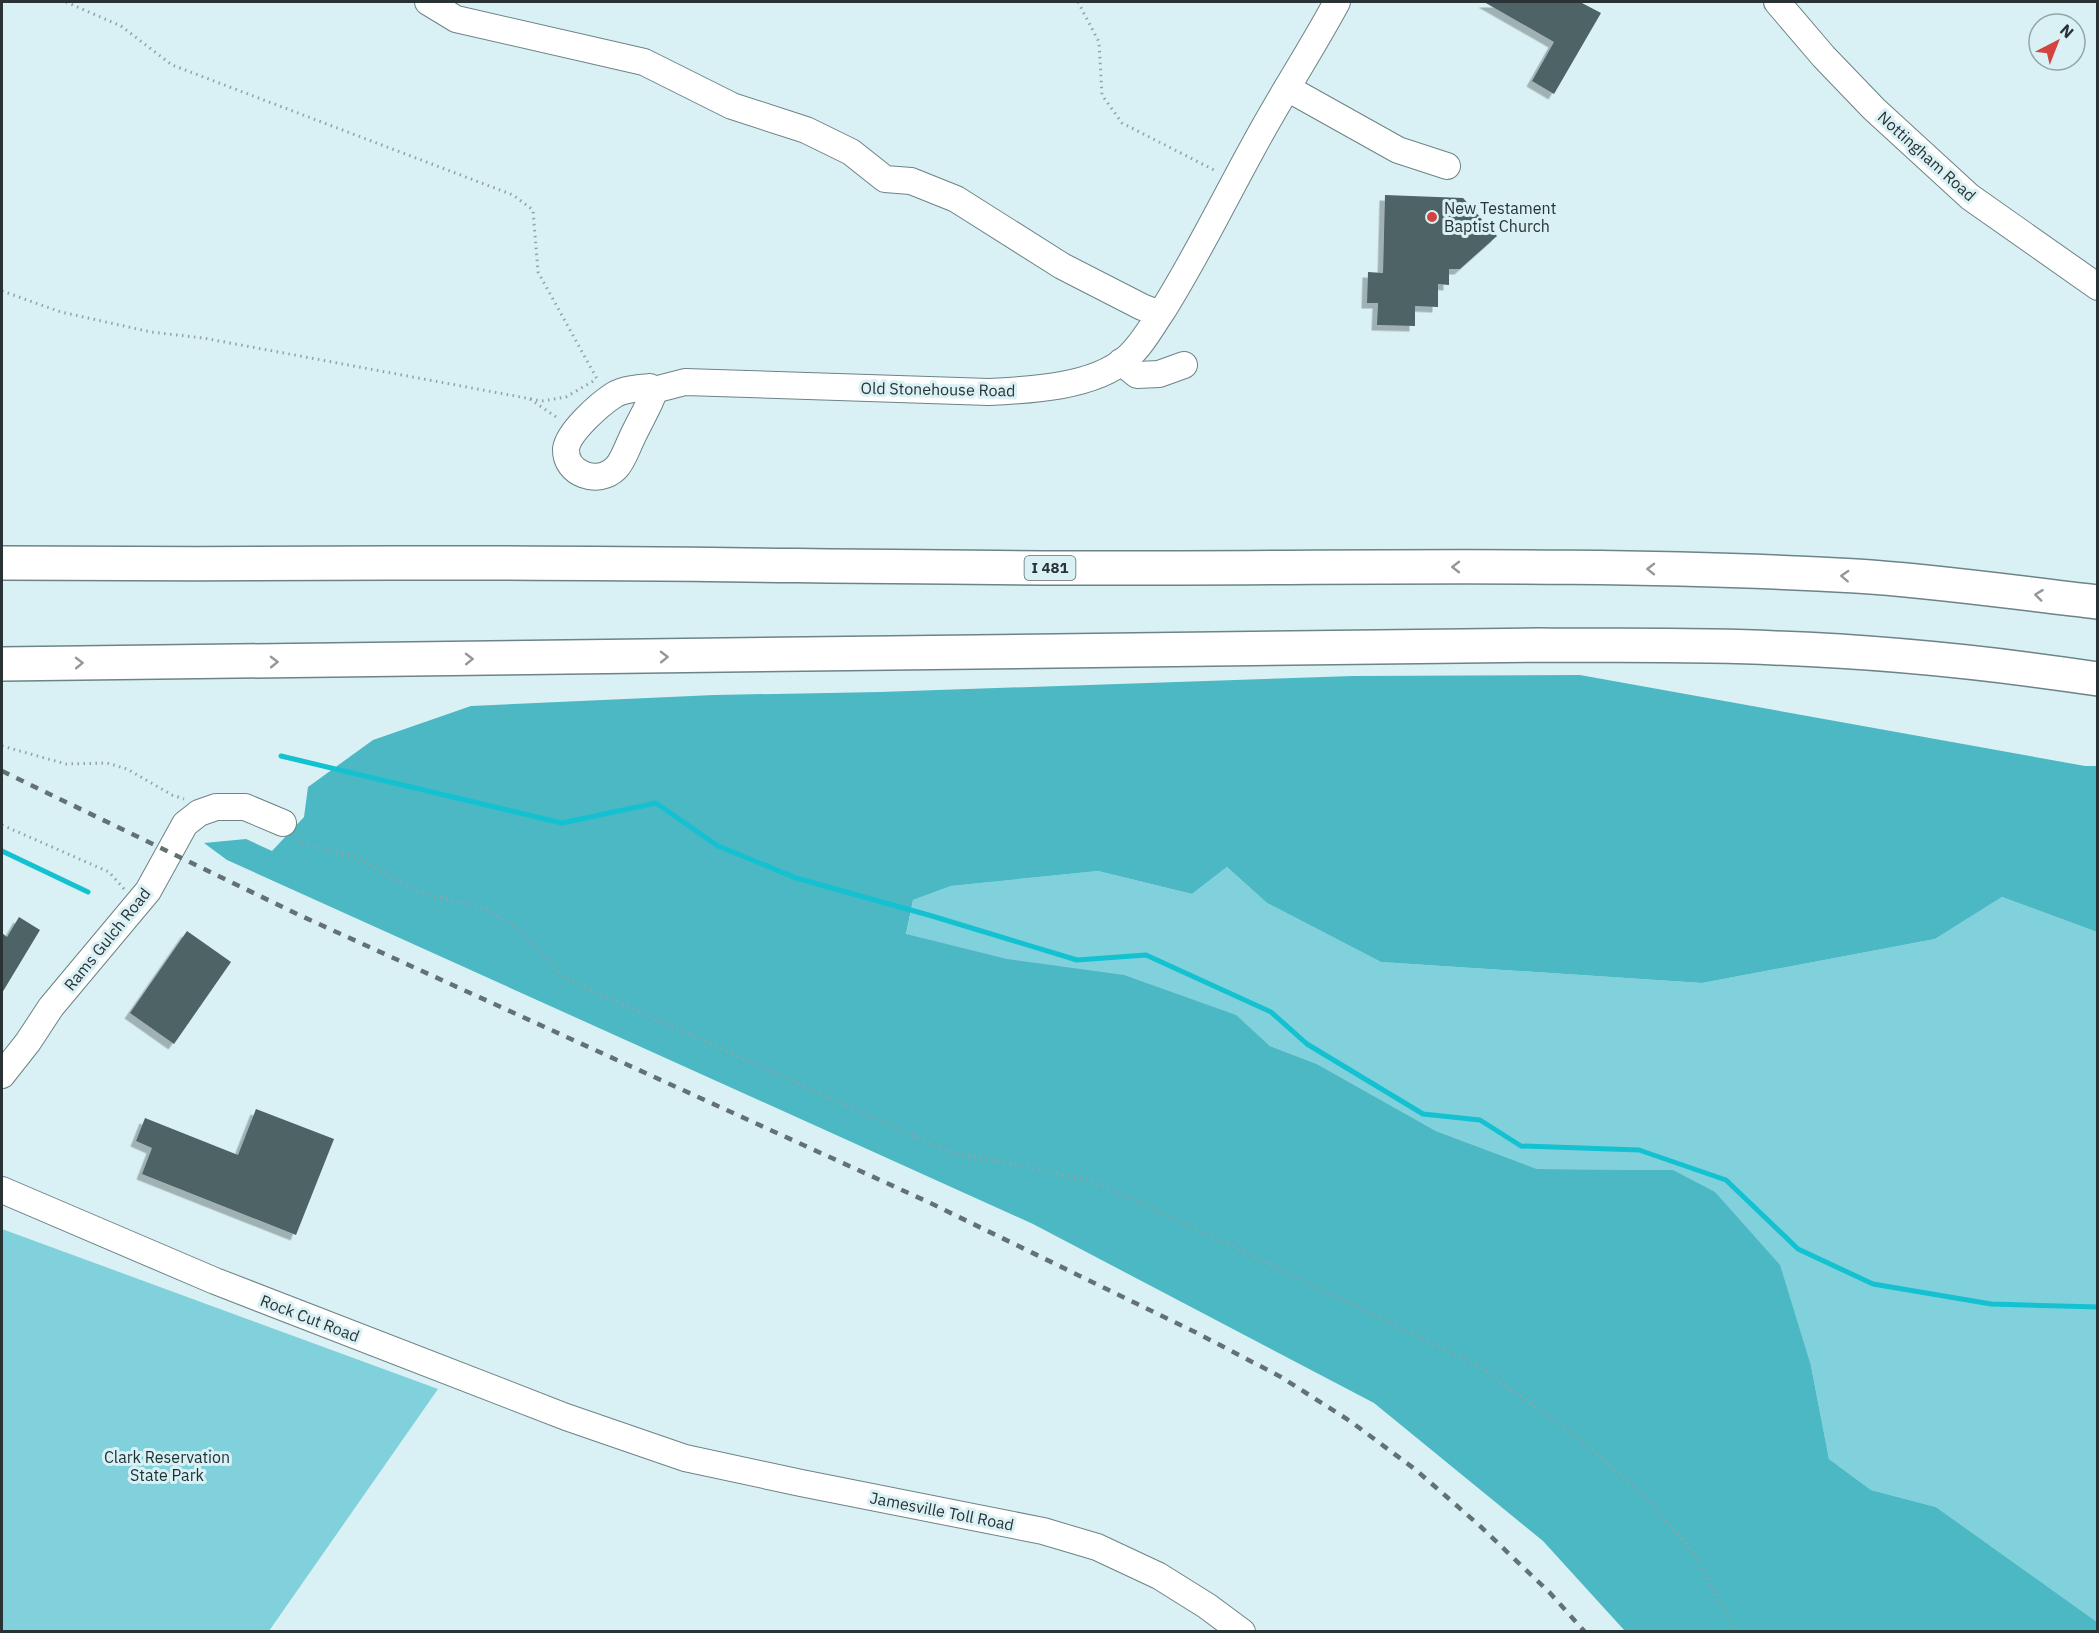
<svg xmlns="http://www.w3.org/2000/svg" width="2099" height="1633" viewBox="0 0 2099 1633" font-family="'IBM Plex Sans',sans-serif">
<defs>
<filter id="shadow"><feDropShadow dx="-5.5" dy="5.5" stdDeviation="0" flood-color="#0004"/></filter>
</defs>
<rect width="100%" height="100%" fill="#d9f1f4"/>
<g fill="#80d1db">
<polygon points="1227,867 1267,903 1381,962 1702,983 1935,939 2002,897 2097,932 2097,1622 1936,1507 1871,1490 1829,1459 1811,1366 1673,1170 1537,1169 1436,1131 1317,1064 1270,1046 1235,1015 906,935 913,900 951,886 1098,871 1192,894"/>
<polygon points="2,1229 438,1389 269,1631 2,1631"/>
</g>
<polygon fill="#4bb8c4" points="1580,675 2085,766 2097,766 2097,932 2002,897 1935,939 1702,983 1381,962 1267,903 1227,867 1192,894 1098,871 951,886 913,900 906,934 1007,959 1124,975 1236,1015 1270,1046 1317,1064 1436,1131 1537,1169 1673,1170 1715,1192 1780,1265 1811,1366 1829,1459 1871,1490 1936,1507 2097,1622 2097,1631 1625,1631 1543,1541 1374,1403 1033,1224 227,860 204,843 246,839 272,851 304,817 308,787 373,740 471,706 714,695 880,692 1353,676"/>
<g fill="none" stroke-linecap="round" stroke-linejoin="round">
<g stroke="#14c1d1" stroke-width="5">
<polyline points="281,756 562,823 656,803 718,846 796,878 932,916 1077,960 1146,955 1271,1012 1307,1044 1423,1114 1480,1120 1521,1146 1639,1150 1726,1180 1798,1249 1873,1284 1991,1304 2098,1307"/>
<polyline points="2,851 88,892"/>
</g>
</g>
<g fill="#4e6365" filter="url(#shadow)">
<polygon points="1484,2 1580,2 1601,13 1554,94 1532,81 1554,42"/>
<polygon points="1385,195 1463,198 1497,236 1460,269 1449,269 1449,285 1438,284 1438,307 1415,306 1415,326 1377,325 1378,303 1367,303 1368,272 1383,273"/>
<polygon points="19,917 40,930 2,993 2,933 7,937"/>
<polygon points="187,931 231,962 174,1044 130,1013"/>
<polygon points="256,1109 334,1139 296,1235 142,1174 152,1148 136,1141 145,1118 238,1155"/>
</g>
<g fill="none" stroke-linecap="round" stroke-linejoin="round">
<g stroke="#6d8386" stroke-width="28">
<g id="minor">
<polyline points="428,2 456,19 644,62 732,106 806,130 851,152 885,179 911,181 956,199 1062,266 1142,307 1160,314"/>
<polyline points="1777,2 1824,57 1874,109 1970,197 2098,287"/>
<polyline points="1287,88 1398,150 1447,166"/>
<polyline points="1121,362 1137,375 1159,374 1184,365"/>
<path d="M650 387 654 390C654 397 635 430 631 440 627 448 623 461 616 468 598 486 565 474 566 449 568 432 600 404 614 395 624 389 638 388 650 387Z"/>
<path d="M654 390 685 382 989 392C1031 390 1094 387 1127 358 1142 345 1152 326 1163 310 1195 259 1222 204 1251 151 1278 100 1310 52 1337 2"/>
<polyline points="2,1075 28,1042 51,1007 148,891 185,824 199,813 216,807 245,807 283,823"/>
<polyline points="2,1190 215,1281 566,1417 685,1458 801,1483 1043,1531 1097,1547 1159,1576 1207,1606 1242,1632"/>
</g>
</g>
<g stroke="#6d8386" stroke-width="36">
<g id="highway">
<path d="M2 563C132 564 261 564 391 563 616 562 841 567 1066 568 1329 569 1593 561 1856 576 1937 581 2017 593 2098 602"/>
<path d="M2 664 1538 645C1617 646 1696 644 1775 648 1883 652 1991 663 2098 679"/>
</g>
</g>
<g stroke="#91a3a6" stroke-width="3" stroke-dasharray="1.5 4.5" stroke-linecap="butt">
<polyline points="66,2 121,26 172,65 513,195 533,210 538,272 597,379"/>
<polyline points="1078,2 1099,42 1102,95 1122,123 1216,171"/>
<polyline points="2,291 61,312 151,332 203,338 542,401 566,397 595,380"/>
<polyline points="530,399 559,419"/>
<polyline points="2,746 66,764 107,763 127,769 172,795 184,799"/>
<polyline points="2,825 109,872 124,889"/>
<polyline points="297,839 301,843 358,858 416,891 488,910 519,930 565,978 949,1152 1054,1172 1101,1185 1230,1245 1477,1365 1581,1440 1644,1496 1693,1552 1737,1632"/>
</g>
<use href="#minor" stroke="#fff" stroke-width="26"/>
<use href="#highway" stroke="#fff" stroke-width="33"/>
<polyline stroke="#637173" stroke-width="4.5" stroke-dasharray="8 8" stroke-linecap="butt" points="2,771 297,914 926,1201 1195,1332 1281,1377 1350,1421 1416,1470 1480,1526 1550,1593 1585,1632"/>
</g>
<defs><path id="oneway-chevron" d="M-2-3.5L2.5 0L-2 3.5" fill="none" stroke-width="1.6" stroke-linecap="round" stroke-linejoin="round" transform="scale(1.5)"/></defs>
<g stroke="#94989a">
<use href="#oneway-chevron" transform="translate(1456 567) rotate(-180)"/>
<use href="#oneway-chevron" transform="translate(1651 569) rotate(-179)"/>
<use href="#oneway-chevron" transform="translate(1845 576) rotate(-177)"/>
<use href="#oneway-chevron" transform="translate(2039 595) rotate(-173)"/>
<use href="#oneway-chevron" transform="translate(664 657) rotate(-1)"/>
<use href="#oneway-chevron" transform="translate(469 659) rotate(-1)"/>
<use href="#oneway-chevron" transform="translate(274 662) rotate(-1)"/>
<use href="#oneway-chevron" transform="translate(79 663) rotate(-1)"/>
</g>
<circle fill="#d34440" stroke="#d9f1f4" stroke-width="2" cx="1432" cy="217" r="6"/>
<g text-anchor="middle" stroke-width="6" stroke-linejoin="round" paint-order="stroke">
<rect fill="#d9f1f4" stroke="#5e6b6e" stroke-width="1.5" x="1024.5" y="556" width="51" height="24" rx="4.5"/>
<g font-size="15" font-weight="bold" fill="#293234">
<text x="1050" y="573">I 481</text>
</g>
<g font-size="16" fill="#293234" stroke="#d9f1f4">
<text transform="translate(1927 156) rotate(42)" y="6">Nottingham Road</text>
<text transform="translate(938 389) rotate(1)" y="6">Old Stonehouse Road</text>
<text transform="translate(107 939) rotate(-51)" y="6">Rams Gulch Road</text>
<text transform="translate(310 1318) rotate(21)" y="6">Rock Cut Road</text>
<text transform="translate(942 1511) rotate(11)" y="6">Jamesville Toll Road</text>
</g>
<g font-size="16" fill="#293234" stroke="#d9f1f4" text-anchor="start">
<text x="1444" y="214">New Testament<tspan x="1444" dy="18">Baptist Church</tspan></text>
</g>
<g font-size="16" fill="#1a3235" stroke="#d9f1f4">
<text x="167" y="1463">Clark Reservation<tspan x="167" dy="18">State Park</tspan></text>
</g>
</g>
<rect width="2099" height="1633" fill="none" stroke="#293234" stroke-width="6"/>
<g transform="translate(2057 42) rotate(42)"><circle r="28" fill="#d9f1f4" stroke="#93a5a7" stroke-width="1.5"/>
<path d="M0-4.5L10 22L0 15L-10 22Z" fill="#d34440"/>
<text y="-9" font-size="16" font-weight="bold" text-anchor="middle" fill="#293234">N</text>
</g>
</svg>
